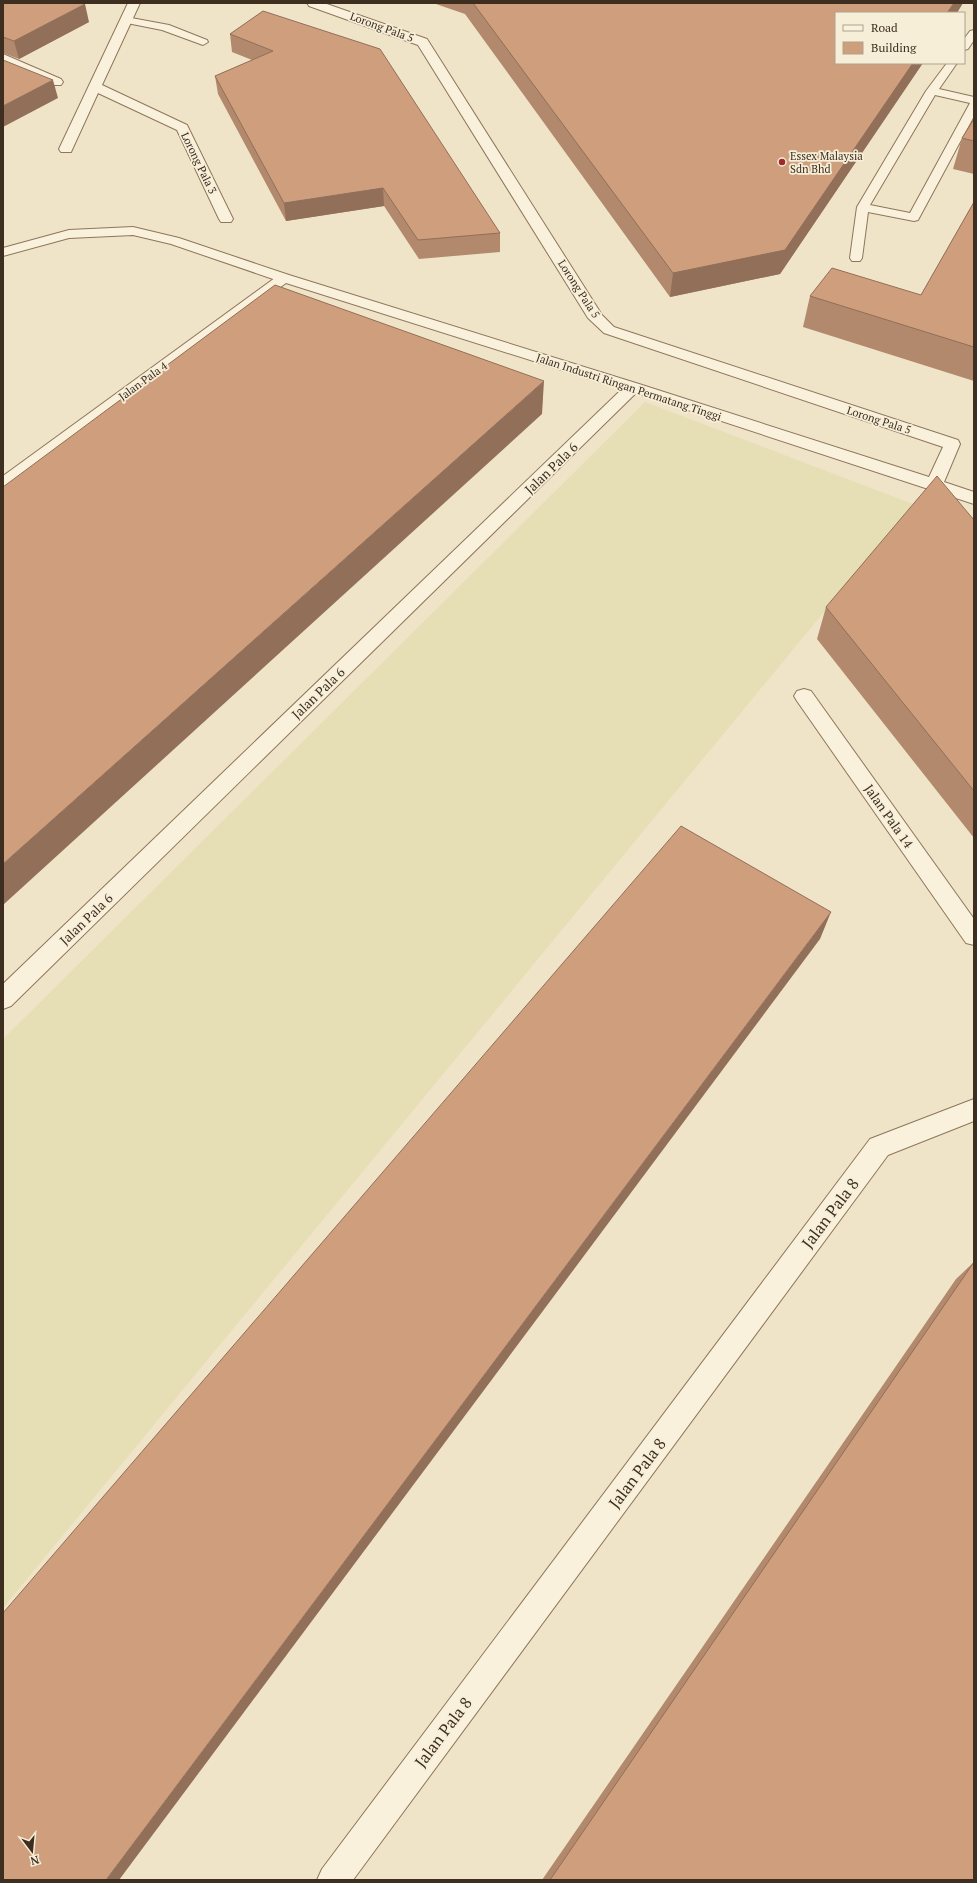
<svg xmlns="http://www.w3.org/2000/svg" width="977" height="1883" viewBox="0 0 977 1883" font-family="'PT Serif',serif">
<rect width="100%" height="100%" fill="#f0e4c8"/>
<polygon fill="#e6deb5" points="645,402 913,504 3,1608 3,1039"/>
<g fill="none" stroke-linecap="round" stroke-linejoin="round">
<g stroke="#8d765c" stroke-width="2">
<g id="lane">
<polygon points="126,17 169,25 207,40 208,42 203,45 162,30 122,22 121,20"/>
<polygon points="974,30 974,40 968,49 964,50 964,39 970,31"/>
<path d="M947 63H957L939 89 974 97V116L918 220 914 221 868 212 862 258 860 261H852L850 258 857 207 926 91ZM935 95 970 103 910 213 870 205Z"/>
<polygon points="133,227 179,238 289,275 290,278 289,281 279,281 171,244 133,235 69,238 3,256 3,248 69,230"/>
</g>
</g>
<g stroke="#8d765c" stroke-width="2">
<g id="street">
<polygon points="128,3 140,3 102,85 187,125 233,219 231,222 221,222 219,219 177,130 98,93 71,152 61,152 59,149"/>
<polygon points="307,3 324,3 427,39 602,315 614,327 958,440 960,444 944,482 974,492 974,504 636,393 11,1006 3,1009 3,984 622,389 286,283 9,488 3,490 3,476 279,275 289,275 639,384 929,477 943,447 604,333 588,318 418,45 309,6"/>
<polygon points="3,54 61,79 63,82 61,85 53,85 3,63"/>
<polygon points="804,689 811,691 974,919 974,945 966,943 797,701 794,696 797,691"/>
<polygon points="974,1099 974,1121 888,1155 353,1880 317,1880 322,1869 870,1139"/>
</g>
</g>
<use href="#lane" fill="#faf1dc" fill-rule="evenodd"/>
<use href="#street" fill="#faf1dc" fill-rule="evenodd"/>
</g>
<g fill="#b2896c">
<polygon points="3,3 89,22 19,59 3,53"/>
<polygon points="433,3 963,3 780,274 670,297 465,14"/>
<polygon points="263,11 500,233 500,252 419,259 384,206 286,221 218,94 215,76 252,60 232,52 230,34"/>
<polygon points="974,119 974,174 953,169 962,138"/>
<polygon points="974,202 974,381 803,327 810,296 921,295"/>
<polygon points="974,520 974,838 817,639 826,607"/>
<polygon points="974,1262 974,1880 542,1880 956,1279"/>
</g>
<g fill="#916f58">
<polygon points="954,3 963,3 957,13 947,13"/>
<polygon points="85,4 89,22 19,59 14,41"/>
<polygon points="913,63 923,63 780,274 670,297 673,273"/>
<polygon points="53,80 58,98 3,127 3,106"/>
<polygon points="383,188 384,206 286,221 284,203"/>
<polygon points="544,381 542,414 3,905 3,864"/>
<polygon points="831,912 820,939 119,1880 106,1880"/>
</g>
<g fill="#cf9f7d" stroke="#916f58">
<polygon points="3,3 83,3 85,4 14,41 3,37"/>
<polygon points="473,3 954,3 947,13 836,13 836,63 913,63 785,250 673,273"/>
<polygon points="263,11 380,49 500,233 418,240 383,188 284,203 215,76 273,51 230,34"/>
<polygon points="3,60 53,80 3,106"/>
<polygon points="974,119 974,141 962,138"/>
<polygon points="974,202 974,347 810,296 832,268 921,295"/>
<polygon points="275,285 544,381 3,864 3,487"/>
<polygon points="937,476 974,520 974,791 826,607"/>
<polygon points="681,826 831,912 106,1880 3,1880 3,1613"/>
<polygon points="974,1262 974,1880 550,1880"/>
</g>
<circle fill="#9e2a2b" stroke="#f7eed8" stroke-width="1.5" cx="782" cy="162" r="4"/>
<g text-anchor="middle" stroke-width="3.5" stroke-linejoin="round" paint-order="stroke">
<g font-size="11" fill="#3d2e20" stroke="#f7eed8">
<text transform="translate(382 27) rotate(20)" y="4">Lorong Pala 5</text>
<text transform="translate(199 163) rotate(64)" y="4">Lorong Pala 3</text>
<text transform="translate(579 289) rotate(57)" y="4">Lorong Pala 5</text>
<text transform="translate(143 381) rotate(-36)" y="4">Jalan Pala 4</text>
<text transform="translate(629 387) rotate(18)" y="4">Jalan Industri Ringan Permatang Tinggi</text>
<text transform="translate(879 420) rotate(18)" y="4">Lorong Pala 5</text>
</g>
<g font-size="11" fill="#3d2e20" stroke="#f7eed8" text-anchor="start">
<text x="790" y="160">Essex Malaysia<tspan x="790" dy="13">Sdn Bhd</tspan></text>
</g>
<g font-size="13" fill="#3d2e20" stroke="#f7eed8">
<text transform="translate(551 468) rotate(-44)" y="5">Jalan Pala 6</text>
<text transform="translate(318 693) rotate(-44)" y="5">Jalan Pala 6</text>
<text transform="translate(889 816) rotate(55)" y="5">Jalan Pala 14</text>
<text transform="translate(86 919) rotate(-44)" y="5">Jalan Pala 6</text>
</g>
<g font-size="16" fill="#3d2e20" stroke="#f7eed8">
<text transform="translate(830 1213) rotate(-53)" y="6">Jalan Pala 8</text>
<text transform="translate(637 1473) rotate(-53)" y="6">Jalan Pala 8</text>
<text transform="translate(443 1732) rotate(-53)" y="6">Jalan Pala 8</text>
</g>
</g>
<rect width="977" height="1883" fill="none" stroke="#3d2e20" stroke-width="8"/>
<rect x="835" y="12" width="130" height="52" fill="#f7eed8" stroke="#ada18e"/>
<rect x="843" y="25" width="20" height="6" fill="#faf1dc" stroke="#ada18e"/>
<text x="871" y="32" font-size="12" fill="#3d2e20">Road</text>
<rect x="843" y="42" width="20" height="12" fill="#cf9f7d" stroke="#ada18e"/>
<text x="871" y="52" font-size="12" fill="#3d2e20">Building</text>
<g transform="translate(32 1851) rotate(164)" stroke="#f7eed8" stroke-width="3" paint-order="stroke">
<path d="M0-3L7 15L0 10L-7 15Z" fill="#3d2e20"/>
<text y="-6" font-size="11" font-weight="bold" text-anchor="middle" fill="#3d2e20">N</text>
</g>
</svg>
